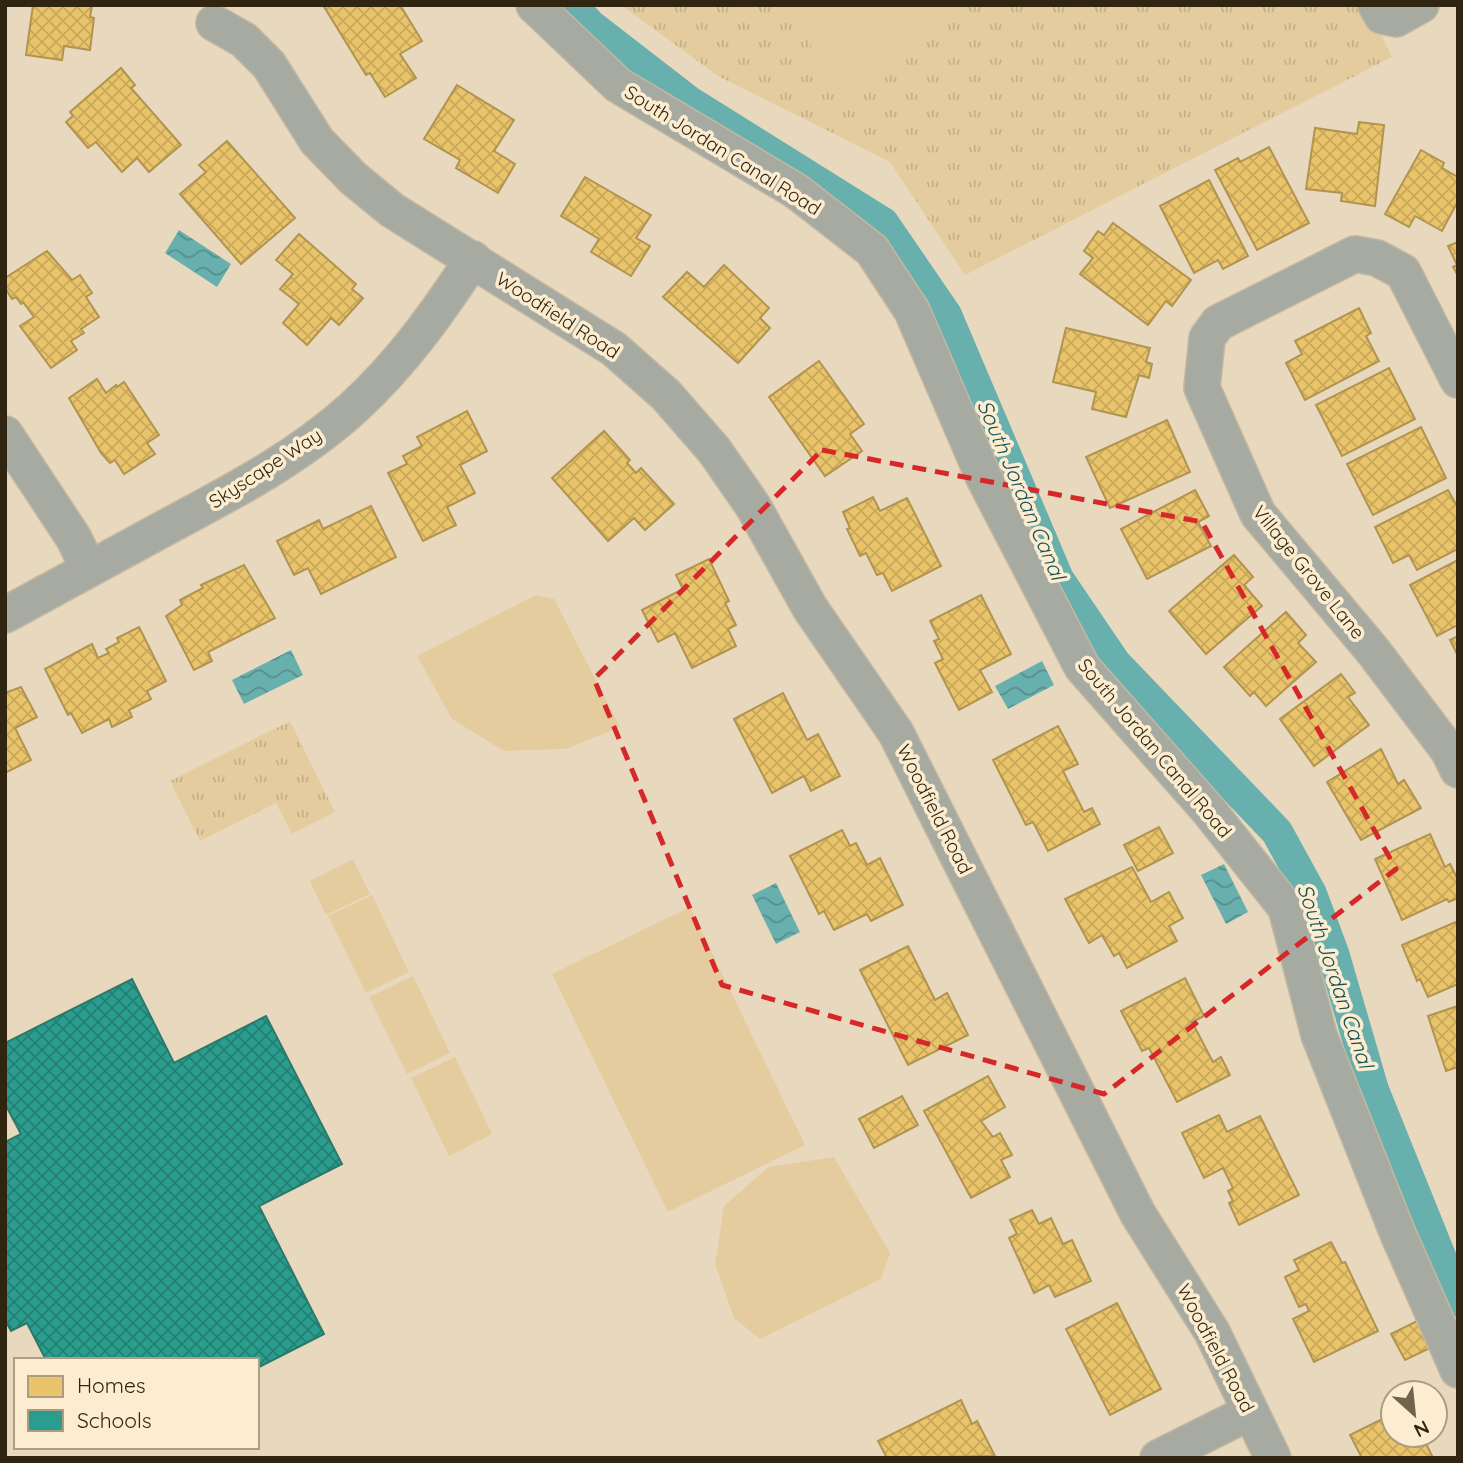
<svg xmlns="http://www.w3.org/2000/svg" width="1463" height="1463" viewBox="0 0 1463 1463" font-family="Quicksand,sans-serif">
<defs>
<pattern id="grass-tufts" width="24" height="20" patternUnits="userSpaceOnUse" patternTransform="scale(1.75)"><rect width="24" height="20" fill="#e4cc9f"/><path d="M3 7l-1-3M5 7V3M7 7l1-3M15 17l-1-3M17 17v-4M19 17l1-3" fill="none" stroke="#c4af88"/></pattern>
<pattern id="water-waves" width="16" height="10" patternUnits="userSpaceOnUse" patternTransform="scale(1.75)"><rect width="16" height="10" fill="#68b0ae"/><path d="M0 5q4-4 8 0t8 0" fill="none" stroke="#568f8c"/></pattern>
<pattern id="homes-cross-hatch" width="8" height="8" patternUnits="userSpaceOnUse" patternTransform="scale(1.75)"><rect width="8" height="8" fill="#e9c46a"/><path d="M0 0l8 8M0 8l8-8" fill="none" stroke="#c8a85b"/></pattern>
<pattern id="schools-cross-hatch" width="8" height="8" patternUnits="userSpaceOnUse" patternTransform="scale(1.75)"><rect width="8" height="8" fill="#2a9d8f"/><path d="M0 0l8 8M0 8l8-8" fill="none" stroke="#248073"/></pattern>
</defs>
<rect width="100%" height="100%" fill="#e8d9be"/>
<g fill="url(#grass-tufts)">
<polygon points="621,5 1366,5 1392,57 965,275 890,162 718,76"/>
<polygon points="290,721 335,812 292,834 276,803 200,841 170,781"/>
</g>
<g fill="#e4cc9f">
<path d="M790 5H944C926 53 883 81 840 103Z"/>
<polygon points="536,595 554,599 620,727 566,749 504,751 452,719 417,656"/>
<polygon points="353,859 370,894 326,915 310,881"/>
<polygon points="372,895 409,972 366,993 328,916"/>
<polygon points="690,907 805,1145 668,1212 552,974"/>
<polygon points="413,976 450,1053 407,1074 369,997"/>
<polygon points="455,1057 492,1134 449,1156 411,1078"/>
<polygon points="834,1157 890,1253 881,1279 760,1339 734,1318 715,1264 724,1206 769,1167"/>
</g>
<g fill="url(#water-waves)">
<polygon points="179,230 231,264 217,287 165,253"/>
<polygon points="291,650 303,675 244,704 232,680"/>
<polygon points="1042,661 1054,685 1008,709 995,686"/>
<polygon points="1224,864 1248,912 1226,924 1201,875"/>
<polygon points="776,883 800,932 776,944 752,895"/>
</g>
<g fill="url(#homes-cross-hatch)" stroke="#b1944f" stroke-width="2">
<polygon points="33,5 92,5 90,17 94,18 90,50 64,46 62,60 26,55"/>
<polygon points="323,5 400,5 422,41 400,54 416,78 385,97 370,73 366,75"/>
<polygon points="121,68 135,85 131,88 181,145 149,172 137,158 122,172 96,142 88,148 66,122 73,116 70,112"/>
<polygon points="457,85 514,120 494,151 515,164 498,193 456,168 460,160 424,139"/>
<polygon points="1359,122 1384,125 1375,206 1341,201 1342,193 1306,189 1315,128 1357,134"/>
<polygon points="227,141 295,218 241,264 180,194 206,172 199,165"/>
<polygon points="1269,147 1309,223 1257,250 1215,170 1238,158 1240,162"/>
<polygon points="1421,150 1444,163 1442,168 1458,177 1458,201 1442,231 1415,216 1409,227 1385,214"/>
<polygon points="585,177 651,215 636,238 650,246 631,276 591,252 599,239 561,216"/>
<polygon points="1209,180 1248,256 1223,269 1218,260 1194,273 1160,206"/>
<polygon points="1113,223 1191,280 1172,306 1166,301 1148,325 1080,274 1093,258 1084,251 1098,231 1104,235"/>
<polygon points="299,234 356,284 352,289 363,298 339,325 331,318 307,345 283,323 299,304 280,289 293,274 276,260"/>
<polygon points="1458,242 1458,276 1453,267 1457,265 1448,246"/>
<polygon points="47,251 72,280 80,275 92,293 86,297 99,317 81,329 84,333 71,341 77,350 51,368 20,326 34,317 23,302 21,304 16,297 12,299 5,288 5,278"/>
<polygon points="724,265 769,308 760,318 770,328 738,363 663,297 687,272 704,287"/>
<polygon points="1359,308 1371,333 1366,336 1379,361 1305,400 1286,363 1302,354 1295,341"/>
<polygon points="1066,328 1150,348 1146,362 1152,364 1149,378 1139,375 1126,417 1092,409 1096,392 1053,382"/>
<polygon points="819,361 864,424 850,434 862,451 825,476 769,397"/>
<polygon points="1389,368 1415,419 1342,456 1316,405"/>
<polygon points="97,379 106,393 116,385 117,387 124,382 159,435 147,443 155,454 124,474 115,460 110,463 101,453 69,398"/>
<polygon points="467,411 487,451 460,465 475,493 447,507 456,525 423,541 388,473 407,464 403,456 422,446 417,437"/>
<polygon points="1167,420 1190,472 1110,508 1086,457"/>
<polygon points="1421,427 1446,478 1373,515 1347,464"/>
<polygon points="604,431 630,460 627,463 636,473 641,468 674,504 645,530 634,518 608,541 552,478"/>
<polygon points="1195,490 1209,516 1198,522 1211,546 1147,579 1121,529"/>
<polygon points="1448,490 1458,508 1458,549 1417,570 1409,555 1393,563 1375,527"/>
<polygon points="873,497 880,511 907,498 941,566 892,591 883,573 877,575 866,553 860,556 847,529 850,528 843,512"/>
<polygon points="371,506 396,557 321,594 308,568 294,575 277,541 319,520 323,529"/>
<polygon points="1234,555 1253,577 1244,585 1262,606 1206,654 1169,611"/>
<polygon points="709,559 729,601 725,603 736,625 728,629 736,646 692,668 675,633 658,642 642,610 683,589 676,575"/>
<polygon points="1458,560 1458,625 1437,636 1410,585"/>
<polygon points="244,565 275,618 208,652 212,661 194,670 166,616 182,605 180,600 203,588 201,585"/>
<polygon points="981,595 1011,654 980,670 992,692 959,710 935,663 943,659 934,641 939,639 930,621"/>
<polygon points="1286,612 1306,635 1298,643 1316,662 1266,706 1254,692 1250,696 1224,667"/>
<polygon points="139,627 166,681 147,691 151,699 129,710 132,717 112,727 109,719 82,733 71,713 68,715 45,669 92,644 98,658 109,653 106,649 119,642 117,638"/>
<polygon points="1458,636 1458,656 1450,640"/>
<polygon points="1341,674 1355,693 1348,697 1369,725 1314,766 1280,719"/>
<polygon points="21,687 37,717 15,728 31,760 5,773 5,693"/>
<polygon points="783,693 807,740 818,734 840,776 811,791 804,776 772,793 734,719"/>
<polygon points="1058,726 1078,764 1063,771 1084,812 1092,808 1100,824 1048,851 1033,822 1026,825 993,760"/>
<polygon points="1381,749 1398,784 1404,780 1421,808 1361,840 1327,782"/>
<polygon points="1159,827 1173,853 1138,871 1124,845"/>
<polygon points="842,830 850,846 856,843 867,865 880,858 903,905 871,921 867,914 834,930 824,911 819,914 790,856"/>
<polygon points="1430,834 1445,867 1450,864 1458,880 1458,898 1449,902 1447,899 1402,920 1375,859"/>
<polygon points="1132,867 1151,902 1169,892 1183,918 1169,926 1177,941 1127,968 1119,953 1114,956 1102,935 1089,943 1065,899"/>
<polygon points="1458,921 1458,984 1428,997 1420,979 1417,981 1402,945"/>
<polygon points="908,946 935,1000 947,993 968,1035 908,1065 860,970"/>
<polygon points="1185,978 1204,1016 1192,1022 1213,1062 1221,1057 1230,1075 1177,1102 1149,1048 1142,1051 1121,1011"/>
<polygon points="1458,1006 1458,1067 1446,1071 1428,1016"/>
<polygon points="988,1076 1005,1107 981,1121 993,1137 1000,1133 1012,1155 1001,1160 1010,1177 971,1198 924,1111"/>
<polygon points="902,1096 918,1125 874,1148 859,1119"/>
<polygon points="1219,1115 1227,1132 1260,1116 1299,1195 1239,1225 1229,1203 1233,1201 1228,1191 1233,1188 1223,1168 1204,1178 1182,1133"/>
<polygon points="1032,1210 1039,1224 1051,1218 1063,1244 1072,1240 1091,1281 1055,1297 1049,1285 1034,1293 1009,1238 1017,1234 1010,1220"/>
<polygon points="1331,1242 1342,1263 1345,1262 1378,1331 1314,1362 1293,1319 1309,1311 1306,1304 1299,1307 1285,1277 1299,1270 1294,1260"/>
<polygon points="1117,1303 1161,1389 1110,1415 1066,1329"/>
<polygon points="1417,1321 1430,1348 1405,1360 1391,1334"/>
<polygon points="961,1400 972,1424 977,1421 995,1456 887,1458 878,1441"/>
<polygon points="1382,1419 1390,1436 1422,1435 1433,1458 1362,1458 1350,1435"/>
</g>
<polygon fill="url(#schools-cross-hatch)" stroke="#2c7969" stroke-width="2" points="132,979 174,1063 266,1016 342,1164 259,1206 324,1334 257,1368 257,1360 46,1360 27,1323 11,1331 5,1320 5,1142 21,1134 5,1104 5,1043"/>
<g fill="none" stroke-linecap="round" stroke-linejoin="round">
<polyline stroke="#68b0ae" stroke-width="32" points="571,5 591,26 688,101 883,223 946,315 1058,579 1115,663 1277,832 1311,894 1333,953 1373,1090 1458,1301"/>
<g stroke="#c3b8a2" stroke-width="38">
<g id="minor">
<polyline points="534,5 618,85 796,191 872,250 912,311 984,478 1082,667 1209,811 1286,908 1319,1035 1398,1234 1458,1370"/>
<polyline points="1376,5 1382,16 1396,19 1421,5"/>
<polyline points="214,23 244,40 269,65 317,141 353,178 392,210 614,349 666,395 714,450 753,506 810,608 896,733 1138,1214 1212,1332 1273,1458"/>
<polyline points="1458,380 1403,272 1377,258 1355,254 1218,323 1207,338 1202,388 1258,514 1373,651 1448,750 1458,770"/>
<polyline points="5,434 73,537 89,569"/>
<path d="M5 615C61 584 118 554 174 523 236 490 300 456 353 408 402 363 436 315 473 259"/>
<polyline points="1158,1458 1250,1412"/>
</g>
</g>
<use href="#minor" stroke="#a7aaa1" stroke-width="35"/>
</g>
<path fill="none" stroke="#d62828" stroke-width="5" stroke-dasharray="14 9" stroke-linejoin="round" d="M822 450 1202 522 1396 869 1104 1094 722 985 594 679Z"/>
<g text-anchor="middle" stroke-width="7" stroke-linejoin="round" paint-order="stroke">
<g font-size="19" fill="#2f2511" stroke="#fdedd0">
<text transform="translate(723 150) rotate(32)" y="7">South Jordan Canal Road</text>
<text transform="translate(558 315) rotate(33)" y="7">Woodfield Road</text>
<text transform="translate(265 468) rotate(-33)" y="7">Skyscape Way</text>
<text transform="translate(1309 572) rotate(51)" y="7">Village Grove Lane</text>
<text transform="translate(1155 748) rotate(50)" y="7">South Jordan Canal Road</text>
<text transform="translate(935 809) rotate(63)" y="7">Woodfield Road</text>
<text transform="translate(1216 1348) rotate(62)" y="7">Woodfield Road</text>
</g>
<g font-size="21" font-style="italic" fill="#114f54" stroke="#fdedd0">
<text transform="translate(1021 490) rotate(67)" y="7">South Jordan Canal</text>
<text transform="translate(1335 976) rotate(71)" y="7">South Jordan Canal</text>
</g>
</g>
<rect width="1463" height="1463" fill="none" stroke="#2f2511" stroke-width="14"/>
<rect x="14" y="1358" width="245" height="91" fill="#fdedd0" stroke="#ab9d84" stroke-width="2"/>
<rect x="28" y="1376" width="35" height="21" fill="#e9c46a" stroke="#ab9d84" stroke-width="2"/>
<text x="77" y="1393" font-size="21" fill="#2f2511">Homes</text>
<rect x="28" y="1410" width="35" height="21" fill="#2a9d8f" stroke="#ab9d84" stroke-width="2"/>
<text x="77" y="1428" font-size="21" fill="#2f2511">Schools</text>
<g transform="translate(1414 1414) rotate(153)"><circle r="33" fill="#fdedd0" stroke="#ab9d84" stroke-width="2"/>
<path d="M0-5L12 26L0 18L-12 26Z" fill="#70644e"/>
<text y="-10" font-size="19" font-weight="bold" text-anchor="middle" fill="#2f2511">N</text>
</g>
</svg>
